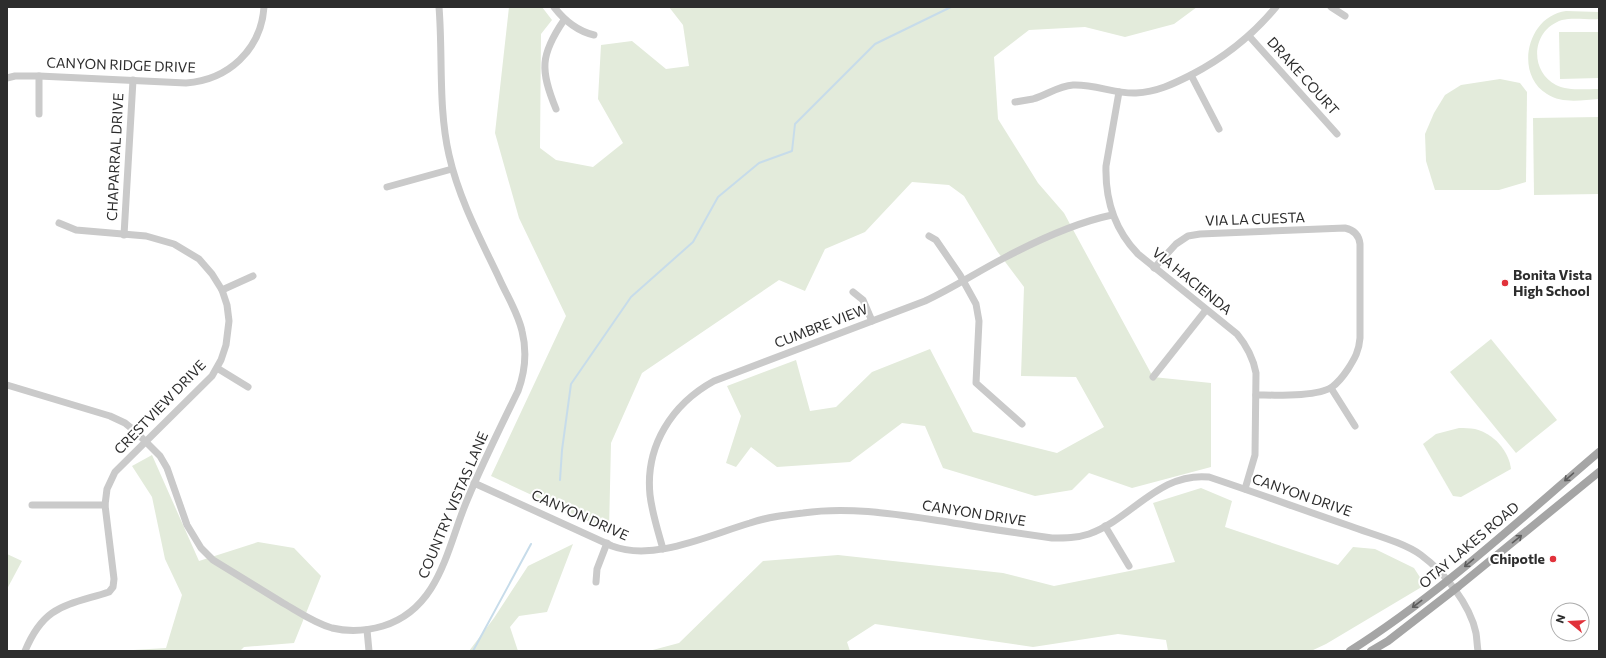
<svg xmlns="http://www.w3.org/2000/svg" width="1606" height="658" viewBox="0 0 1606 658" font-family="Commissioner,sans-serif">
<rect width="100%" height="100%" fill="#fff"/>
<g fill="#e3ebdb">
<polygon points="509,7 542,7 552,20 541,34 540,148 556,160 593,167 623,143 598,99 601,45 632,41 666,69 689,66 683,25 669,7 1197,7 1174,24 1125,37 1085,27 1029,30 994,57 998,119 1038,183 1064,213 1153,377 1211,383 1211,467 1132,488 1089,473 1072,490 1035,496 943,468 925,426 902,423 850,462 777,467 751,447 736,467 726,463 741,416 727,386 796,360 810,411 836,407 872,372 930,349 973,432 1057,453 1104,427 1076,377 1021,376 1024,287 997,251 964,196 949,185 912,182 865,232 825,249 805,291 779,280 642,373 611,443 609,531 491,476 566,316 519,218 495,133"/>
<path d="M1566 11 1599 12V19C1588 20 1573 17 1562 20 1531 30 1529 71 1556 85 1568 91 1585 89 1599 89V99C1582 100 1562 104 1547 94 1514 74 1527 16 1566 11Z"/>
<polygon points="1559,32 1599,32 1599,78 1560,79"/>
<polygon points="1500,79 1520,83 1527,92 1526,182 1499,190 1435,190 1426,161 1425,134 1434,113 1445,95 1461,85"/>
<polygon points="1599,117 1599,194 1534,195 1533,118"/>
<polygon points="1491,339 1557,420 1516,453 1450,372"/>
<path d="M1459 428C1464 428 1470 428 1475 429 1493 433 1509 451 1511 469L1461 497 1453 496 1423 444 1436 434Z"/>
<polygon points="152,455 199,561 258,542 294,548 321,576 294,643 244,647 240,651 117,651 166,648 182,595 165,559 152,497 132,466"/>
<polygon points="1201,488 1232,501 1225,527 1338,565 1353,547 1375,549 1414,568 1425,585 1326,644 1311,651 1168,651 1166,640 1118,634 1033,647 875,624 847,642 850,651 649,651 679,643 763,561 838,555 1003,573 1054,586 1175,562 1153,503"/>
<polygon points="573,544 547,612 519,616 510,627 518,651 469,651 494,618 528,566"/>
<polygon points="7,554 22,561 7,589"/>
</g>
<g fill="none" stroke-linecap="round" stroke-linejoin="round">
<g stroke="#c7dcea" stroke-width="2">
<polyline points="560,480 562,450 571,384 631,297 693,242 718,197 759,163 792,151 795,124 875,44 951,7"/>
<polyline points="473,651 531,544"/>
</g>
<g stroke="#cacaca" stroke-width="7">
<path d="M554 7C564 20 577 31 594 35"/>
<polyline points="1331,7 1345,16"/>
<polyline points="1249,36 1337,134"/>
<polyline points="1191,75 1219,129"/>
<path d="M7 78 15 76H39L186 83C228 80 261 50 264 7"/>
<path d="M1119 92 1106 166C1105 200 1114 229 1138 254L1237 334C1247 346 1253 357 1256 373L1255 455 1245 489"/>
<path d="M1015 102C1021 101 1027 100 1033 99 1047 95 1058 86 1073 85 1095 84 1115 94 1136 93 1157 92 1173 84 1191 75 1224 58 1252 36 1276 7"/>
<path d="M556 109C540 70 540 55 564 20"/>
<polyline points="39,114 39,76"/>
<polyline points="387,187 452,169"/>
<polyline points="124,235 133,80"/>
<polyline points="929,236 936,240 960,275 976,304 979,321 976,383 1022,424"/>
<path d="M1154 268 1176 244 1188 236 1200 234 1345 228C1354 230 1359 235 1360 244V338C1359 351 1355 358 1348 369 1344 375 1339 382 1332 387 1318 397 1274 395 1256 395"/>
<polyline points="222,290 253,276"/>
<polyline points="853,292 863,300 872,321"/>
<polyline points="217,368 248,387"/>
<polyline points="1153,377 1206,310"/>
<path d="M7 385 110 416 125 423 136 432 160 456 167 468 187 525 201 548 213 560C237 575 260 589 283 603 299 612 314 623 332 628 349 632 366 631 383 626 441 608 447 546 468 498 483 462 501 426 518 391 525 372 527 351 522 331 518 313 507 296 499 278 480 238 459 199 449 155 438 107 443 56 439 7"/>
<polyline points="1331,388 1355,426"/>
<path d="M474 483 612 546C654 562 709 535 750 523 767 517 785 515 803 513 851 506 900 515 948 522 982 528 1017 533 1052 538 1065 538 1077 538 1089 534 1132 519 1158 472 1209 477 1257 493 1303 510 1350 526 1371 534 1403 542 1421 555 1444 572 1470 604 1476 633 1477 639 1477 645 1478 651"/>
<polyline points="32,505 105,505"/>
<polyline points="1105,526 1129,566"/>
<path d="M663 549C658 531 652 513 650 495 645 446 672 404 714 381L925 301C953 288 977 272 1004 258 1038 240 1074 223 1112 215"/>
<polyline points="596,582 597,569 607,543"/>
<polyline points="367,630 369,651"/>
<path d="M25 651C44 605 65 606 109 592L113 587 114 579 105 505 107 489 115 472 212 376 221 360 226 345 229 321 227 305 222 290 212 274 199 259 174 244 146 236 76 230 59 223"/>
</g>
<g stroke="#a5a5a5" stroke-width="8">
<path d="M1350 651C1440 594 1518 521 1599 452"/>
<polyline points="1371,651 1388,641 1459,586 1599,472"/>
</g>
</g>
<defs><path id="oneway-shaft" d="M-6 0H5M1.5-3L5.5 0L1.5 3" fill="none" stroke-width="1.6" stroke-linecap="round" stroke-linejoin="round"/></defs>
<g stroke="#5d5d5d">
<use href="#oneway-shaft" transform="translate(1569 477) rotate(139)"/>
<use href="#oneway-shaft" transform="translate(1517 539) rotate(-39)"/>
<use href="#oneway-shaft" transform="translate(1469 563) rotate(140)"/>
<use href="#oneway-shaft" transform="translate(1417 604) rotate(143)"/>
</g>
<g fill="#e1323b" stroke="#fff" stroke-width="1.5">
<circle cx="1505" cy="283" r="4"/>
<circle cx="1553" cy="559" r="4"/>
</g>
<g text-anchor="middle" stroke-width="4" stroke-linejoin="round" paint-order="stroke">
<g font-size="14" fill="#2d2d2d" stroke="#fff">
<text transform="translate(121 65) rotate(2)" y="5">CANYON RIDGE DRIVE</text>
<text transform="translate(1303 76) rotate(48)" y="5">DRAKE COURT</text>
<text transform="translate(115 157) rotate(-87)" y="5">CHAPARRAL DRIVE</text>
<text transform="translate(1255 219) rotate(-2)" y="5">VIA LA CUESTA</text>
<text transform="translate(1192 281) rotate(39)" y="5">VIA HACIENDA</text>
<text transform="translate(821 326) rotate(-21)" y="5">CUMBRE VIEW</text>
<text transform="translate(160 407) rotate(-46)" y="5">CRESTVIEW DRIVE</text>
<text transform="translate(1302 495) rotate(19)" y="5">CANYON DRIVE</text>
<text transform="translate(453 505) rotate(-67)" y="5">COUNTRY VISTAS LANE</text>
<text transform="translate(974 513) rotate(9)" y="5">CANYON DRIVE</text>
<text transform="translate(580 515) rotate(24)" y="5">CANYON DRIVE</text>
<text transform="translate(1469 545) rotate(-40)" y="5">OTAY LAKES ROAD</text>
</g>
<g font-size="14" font-weight="bold" fill="#2d2d2d" stroke="#fff" text-anchor="start">
<text x="1513" y="280">Bonita Vista<tspan x="1513" dy="16">High School</tspan></text>
<text x="1545" y="564" text-anchor="end">Chipotle</text>
</g>
</g>
<rect width="1606" height="658" fill="none" stroke="#2d2d2d" stroke-width="16"/>
<g transform="translate(1570 622) rotate(288)"><circle r="19" fill="#ffffff" stroke="#ababab"/>
<path d="M0-3L7 15L0 10L-7 15Z" fill="#e1323b"/>
<text y="-6" font-size="11" font-weight="bold" text-anchor="middle" fill="#2d2d2d">N</text>
</g>
</svg>
